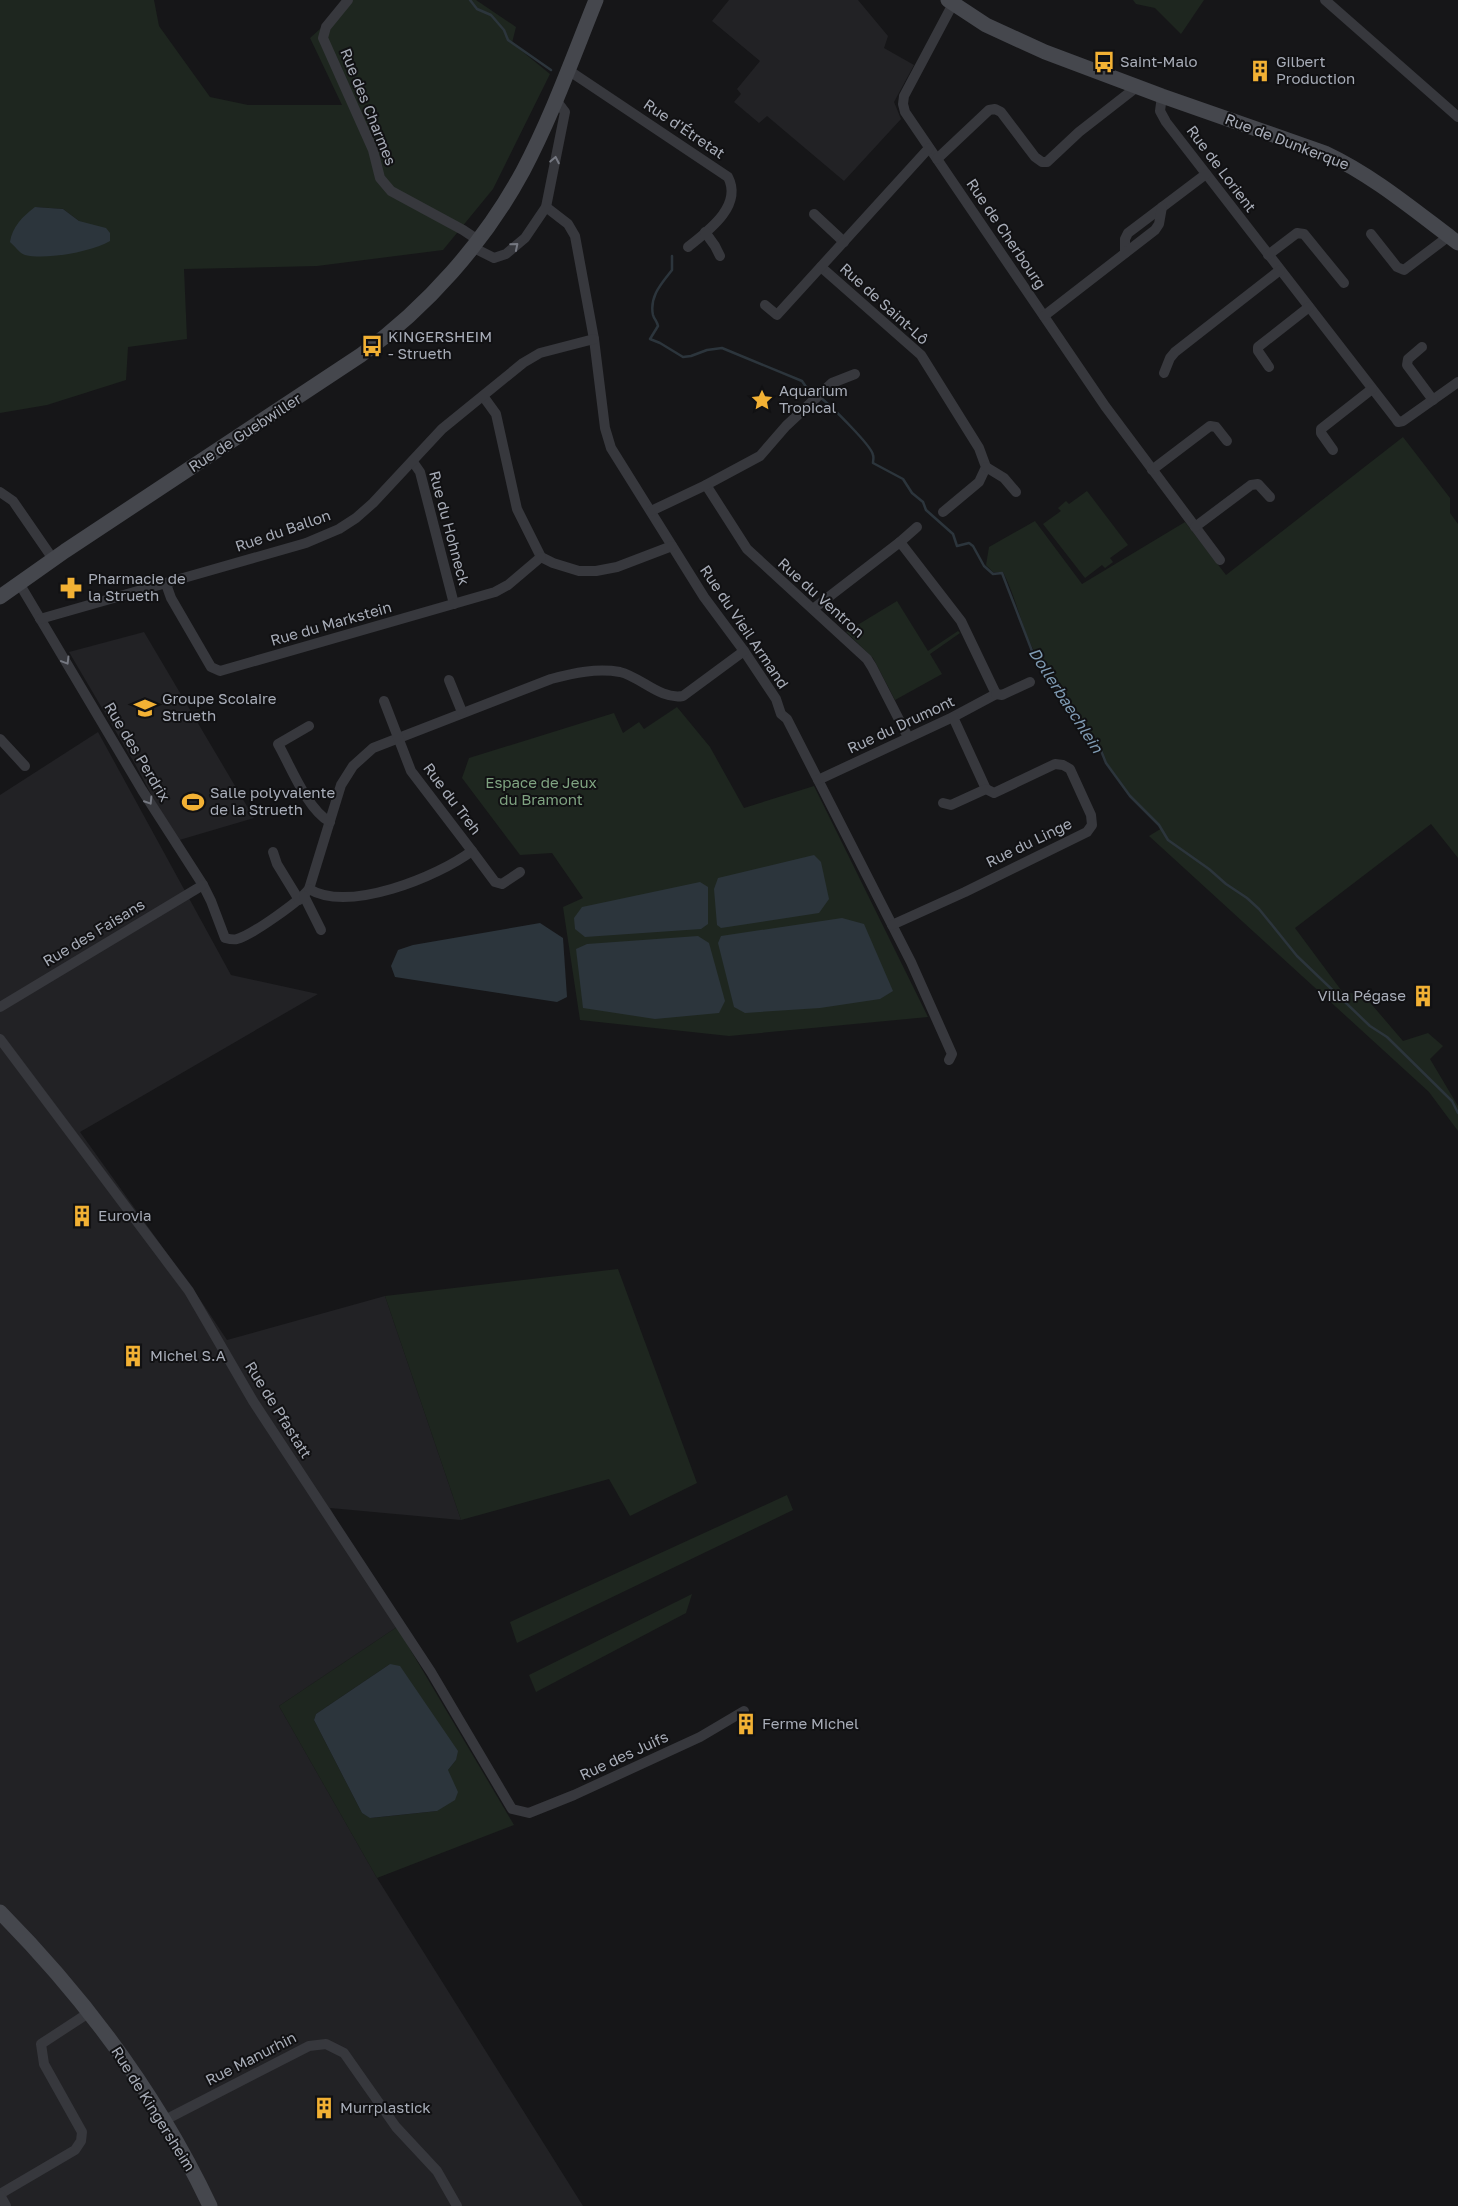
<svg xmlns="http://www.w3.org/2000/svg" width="1458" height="2206" viewBox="0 0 1458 2206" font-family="'Golos Text',sans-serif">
<rect width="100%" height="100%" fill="#161618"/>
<g fill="#222225">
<polygon points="729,0 858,0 888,36 884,48 914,65 894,102 901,119 844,181 767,116 759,123 734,102 741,94 737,89 760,61 712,21"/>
<polygon points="144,632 254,818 176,841 135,764 69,652"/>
<polygon points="98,732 231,975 318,994 80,1132 199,1298 227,1340 385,1296 461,1520 330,1508 397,1627 279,1706 377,1878 583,2206 0,2206 0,795"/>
</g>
<g fill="#1e261f" fill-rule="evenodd">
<path d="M0 0H154L159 26 210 97 248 105H342L310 38 352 0H476L516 27 512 43 550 74 493 189 443 250 317 266 184 269 187 339 128 347 126 380 47 405 0 413ZM35 207 63 209 79 221Z"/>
<polygon points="1133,0 1204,0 1181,34 1155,8 1136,4"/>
<path d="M1403 437 1450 498V513L1458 524V858L1431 824 1295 928 1344 994 1361 992 1403 1041 1428 1033 1443 1046 1430 1059 1458 1106V1131L1429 1092 1149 836 1162 828 1130 795 1107 763 1101 747 1095 745C1075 714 1052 684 1034 651 1021 626 1016 597 1003 572H993L986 565 989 547 1035 521 1082 584 1185 522 1226 575Z"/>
<polygon points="1087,491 1128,545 1110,558 1113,562 1105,568 1102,565 1085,578 1043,524 1061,511 1058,508 1066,501 1069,504"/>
<polygon points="897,601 928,651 958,631 960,633 930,654 942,674 895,700 873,658 846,632"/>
<polygon points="677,707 710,747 744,808 814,786 928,1017 729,1036 580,1020 563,907 583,898 552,853 520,855 462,778 469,758 614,713 623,733 639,722 644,729"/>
<polygon points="618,1269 697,1483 630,1516 609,1479 461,1520 385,1296"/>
<polygon points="787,1495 793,1510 517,1643 510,1622"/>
<polygon points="692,1594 686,1613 536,1692 529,1675"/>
<path d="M397 1627 514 1825 377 1878 279 1706ZM390 1664 456 1760 448 1770 437 1811 371 1818 362 1813 314 1720 316 1714Z"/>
</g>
<g fill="#2c353c">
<path d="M35 207 63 209 79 221 106 228 110 233V241C91 252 46 260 25 255 19 253 15 246 10 242 12 227 23 216 35 207Z"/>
<polygon points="814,855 821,862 829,899 819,913 721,928 717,925 714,889 718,878"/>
<polygon points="700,882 708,887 708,924 701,929 585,937 575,929 574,918 582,907"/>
<polygon points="842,918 864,924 893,991 880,999 820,1008 745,1013 734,1007 718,943 721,936"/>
<polygon points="540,923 563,938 567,997 557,1002 395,977 391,966 398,950 413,945"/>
<polygon points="698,936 709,943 725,1001 719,1013 655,1019 583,1008 576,949 587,944"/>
<polygon points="390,1664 400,1666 458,1751 456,1760 448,1770 458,1792 455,1800 437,1811 370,1818 362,1813 314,1720 316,1714"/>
</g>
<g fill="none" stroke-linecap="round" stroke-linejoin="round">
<g stroke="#2c353c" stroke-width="2.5">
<polyline points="470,0 477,9 491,15 504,30 508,40 551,70"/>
<path d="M672 256V270C662 283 649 296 653 315 654 319 657 321 658 326L650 339 660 343 683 357 691 356 707 350 722 348 802 381 813 397"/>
<path d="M821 398C830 405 872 446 873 455 874 458 873 460 873 463L903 479 912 493 923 502 926 510 953 534 957 546 969 543 973 546 984 566 993 574 1002 573 1032 651 1095 746 1100 748 1106 763 1130 796 1159 825 1168 840 1209 869 1226 884 1247 898 1259 909 1297 956 1370 1026 1387 1037 1452 1101 1458 1113"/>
</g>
<g stroke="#37383d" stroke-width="10">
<polyline points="348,0 326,27 323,38 373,150 380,178 391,191 463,230 478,240"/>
<polyline points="955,0 904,96 903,104 905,112 1105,406 1220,560"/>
<polyline points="1325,0 1458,117"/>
<path d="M568 70 728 177C743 206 708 231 688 247"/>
<polyline points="1162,96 1160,111 1166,122 1396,419 1398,422 1403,421 1458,382"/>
<polyline points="937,159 989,110 995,109 1001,112 1035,157 1042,162 1047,162 1079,132 1138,86"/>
<polyline points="546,207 568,224 575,236 594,339 605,428 611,448 704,597 744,651 776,699 781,714 787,719 911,962 952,1054 949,1060"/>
<polyline points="814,214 844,242"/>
<polyline points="705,232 715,246 720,256"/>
<polyline points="1371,234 1397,267 1404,270 1449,236"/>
<polyline points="472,247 494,258 506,254 525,238 546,207 565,112 556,100"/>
<polyline points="1125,253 1125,239 1128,233 1206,174"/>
<polyline points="1268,255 1297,233 1304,234 1344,283"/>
<polyline points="821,267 921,355 979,448 986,467 979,482 943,512"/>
<polyline points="765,305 777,315 929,148"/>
<polyline points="1044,316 1155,230 1159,224 1162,207"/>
<polyline points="1422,347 1408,359 1407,365 1433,400"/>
<polyline points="1269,367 1258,351 1258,347 1309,307"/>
<polyline points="1164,373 1170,358 1175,352 1280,270"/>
<polyline points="483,396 496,414 517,509 541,557 553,563 579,571 596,571 617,567 672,546"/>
<polyline points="1333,450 1321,433 1321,429 1372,389"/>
<polyline points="413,462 420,472 454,604"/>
<polyline points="986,467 1004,478 1016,492"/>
<polyline points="1152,470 1210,426 1216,427 1227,441"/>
<polyline points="706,485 747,549 867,659 872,667 908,737"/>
<polyline points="0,492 13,501 53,559"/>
<polyline points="651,511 706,485 760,456 786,426 832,383 855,374"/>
<polyline points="1195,527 1251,485 1258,484 1270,497"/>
<polyline points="900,542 917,527"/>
<path d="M19 583 142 790 203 885 211 901 225 938C229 939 234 940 237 939 252 935 300 901 309 889L341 785 353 766 373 748 551 679C574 673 596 668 620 672 641 677 660 700 683 696L744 651"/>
<polyline points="166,584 171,598 211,667 220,671 495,592 508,585 541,557"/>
<polyline points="813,609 900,542 961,621 996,694 953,717 818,780"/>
<polyline points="40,619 306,543 339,529 356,518 373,503 442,429 523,363 540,353 594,339"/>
<polyline points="449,680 462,712"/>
<polyline points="996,694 1002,695 1030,682"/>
<polyline points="953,717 986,789"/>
<path d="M309 726 278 744C291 767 307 809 330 822"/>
<polyline points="0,739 25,766"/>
<polyline points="472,851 495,882 502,884 520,872"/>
<polyline points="273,852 277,864 299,900"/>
<path d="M309 889C349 913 437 877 472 851L411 771 384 701"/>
<polyline points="304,896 321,930"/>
<polyline points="892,925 965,892 1087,832 1092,825 1091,815 1070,769 1063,765 1055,764 994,793 986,789 951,805 943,803"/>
<polyline points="0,1007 203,885"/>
<polyline points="0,1039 189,1291 253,1401 431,1672 512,1809 529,1813 574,1795 700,1737 744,1711"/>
<polyline points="163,2121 309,2046 326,2044 344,2053 396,2127 437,2171 457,2206"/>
<polyline points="0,2194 75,2150 81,2141 82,2132 44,2064 41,2044 90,2012"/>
<polyline points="0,2195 6,2206"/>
</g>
<g stroke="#45474d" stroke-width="15">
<path d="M948 0 986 25 1045 52 1162 96 1325 153C1374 176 1415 211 1458 243"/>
<path d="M0 597 65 551 361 355C427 307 484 243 523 171 552 116 573 57 596 0"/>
<path d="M0 1912C85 1998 158 2096 210 2206"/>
</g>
</g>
<defs><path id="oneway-chevron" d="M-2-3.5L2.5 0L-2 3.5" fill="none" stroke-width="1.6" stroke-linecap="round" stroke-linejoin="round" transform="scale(1.25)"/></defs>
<g stroke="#757881">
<use href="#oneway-chevron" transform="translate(555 160) rotate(-79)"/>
<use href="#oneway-chevron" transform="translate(515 246) rotate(-40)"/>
<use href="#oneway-chevron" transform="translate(66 661) rotate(59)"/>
<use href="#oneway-chevron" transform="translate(149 801) rotate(58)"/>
</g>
<defs>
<g id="bus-bare" transform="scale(1.725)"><path d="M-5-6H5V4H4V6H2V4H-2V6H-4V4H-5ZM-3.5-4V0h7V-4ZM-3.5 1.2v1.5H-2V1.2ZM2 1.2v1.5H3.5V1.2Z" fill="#f2b134" stroke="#111113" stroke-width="2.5" paint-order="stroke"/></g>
<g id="building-bare" transform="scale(1.725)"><path d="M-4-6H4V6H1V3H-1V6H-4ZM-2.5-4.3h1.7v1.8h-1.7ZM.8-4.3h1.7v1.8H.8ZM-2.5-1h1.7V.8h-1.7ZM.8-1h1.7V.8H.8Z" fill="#f2b134" stroke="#111113" stroke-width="2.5" paint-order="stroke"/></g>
<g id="sight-bare" transform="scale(1.725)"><path d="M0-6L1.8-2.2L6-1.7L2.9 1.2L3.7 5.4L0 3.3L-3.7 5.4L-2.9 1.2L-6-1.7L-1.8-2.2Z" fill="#f2b134" stroke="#111113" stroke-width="2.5" paint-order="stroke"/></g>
<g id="pharmacy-bare" transform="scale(1.725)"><path d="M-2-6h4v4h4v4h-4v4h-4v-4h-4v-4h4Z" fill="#f2b134" stroke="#111113" stroke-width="2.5" paint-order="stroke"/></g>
<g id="school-bare" transform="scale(1.725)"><path d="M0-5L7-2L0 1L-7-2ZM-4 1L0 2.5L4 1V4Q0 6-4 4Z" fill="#f2b134" stroke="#111113" stroke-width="2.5" paint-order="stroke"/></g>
<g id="stadium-bare" transform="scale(1.725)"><path d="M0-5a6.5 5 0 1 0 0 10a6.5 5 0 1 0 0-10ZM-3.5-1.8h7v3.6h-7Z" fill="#f2b134" stroke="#111113" stroke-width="2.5" paint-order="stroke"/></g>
</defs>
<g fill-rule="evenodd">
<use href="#bus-bare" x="1104" y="62"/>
<use href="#building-bare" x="1260" y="71"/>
<use href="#bus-bare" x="372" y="346"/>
<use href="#sight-bare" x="762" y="400"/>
<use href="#pharmacy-bare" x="71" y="588"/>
<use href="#school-bare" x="145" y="708"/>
<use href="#stadium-bare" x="193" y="802"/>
<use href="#building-bare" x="1423" y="996"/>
<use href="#building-bare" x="82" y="1216"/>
<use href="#building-bare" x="133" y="1356"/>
<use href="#building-bare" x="746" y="1724"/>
<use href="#building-bare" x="324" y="2108"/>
</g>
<g text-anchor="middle" stroke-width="4" stroke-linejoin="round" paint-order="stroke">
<g font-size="15" fill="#a8adb8" stroke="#111113" text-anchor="start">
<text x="1120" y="67">Saint-Malo</text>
<text x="1276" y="67">Gilbert<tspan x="1276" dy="17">Production</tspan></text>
<text x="388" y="342">KINGERSHEIM<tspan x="388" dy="17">- Strueth</tspan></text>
<text x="779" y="396">Aquarium<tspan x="779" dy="17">Tropical</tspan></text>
<text x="88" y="584">Pharmacie de<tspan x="88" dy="17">la Strueth</tspan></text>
<text x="162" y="704">Groupe Scolaire<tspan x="162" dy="17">Strueth</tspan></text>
<text x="210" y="798">Salle polyvalente<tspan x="210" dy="17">de la Strueth</tspan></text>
<text x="1406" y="1001" text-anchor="end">Villa Pégase</text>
<text x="98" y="1221">Eurovia</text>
<text x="150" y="1361">Michel S.A</text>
<text x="762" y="1729">Ferme Michel</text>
<text x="340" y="2113">Murrplastick</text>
</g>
<g font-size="15" fill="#a8adb8" stroke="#111113">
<text transform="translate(368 107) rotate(68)" y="5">Rue des Charmes</text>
<text transform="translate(684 129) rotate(34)" y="5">Rue d'Étretat</text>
<text transform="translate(1287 142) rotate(21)" y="5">Rue de Dunkerque</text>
<text transform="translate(1221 169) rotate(53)" y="5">Rue de Lorient</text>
<text transform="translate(1006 234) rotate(56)" y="5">Rue de Cherbourg</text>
<text transform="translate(884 304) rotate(42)" y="5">Rue de Saint-Lô</text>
<text transform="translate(245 433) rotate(-33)" y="5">Rue de Guebwiller</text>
<text transform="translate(449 528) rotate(75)" y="5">Rue du Hohneck</text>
<text transform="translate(283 531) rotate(-19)" y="5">Rue du Ballon</text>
<text transform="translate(821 598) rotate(42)" y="5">Rue du Ventron</text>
<text transform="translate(331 624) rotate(-16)" y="5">Rue du Markstein</text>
<text transform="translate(744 627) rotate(56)" y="5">Rue du Vieil Armand</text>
<text transform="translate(901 725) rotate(-25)" y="5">Rue du Drumont</text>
<text transform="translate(137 752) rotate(59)" y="5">Rue des Perdrix</text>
<text transform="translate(452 799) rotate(53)" y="5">Rue du Treh</text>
<text transform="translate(1029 843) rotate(-26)" y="5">Rue du Linge</text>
<text transform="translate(94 933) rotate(-31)" y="5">Rue des Faisans</text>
<text transform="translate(278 1410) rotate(58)" y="5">Rue de Pfastatt</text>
<text transform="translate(624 1756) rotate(-25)" y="5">Rue des Juifs</text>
<text transform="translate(251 2059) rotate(-27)" y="5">Rue Manurhin</text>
<text transform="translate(153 2109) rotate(58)" y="5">Rue de Kingersheim</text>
</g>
<g font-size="15" fill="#7fa381" stroke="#111113">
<text x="541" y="788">Espace de Jeux<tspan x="541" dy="17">du Bramont</tspan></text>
</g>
<g font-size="16" font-style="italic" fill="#7f9bb3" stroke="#111113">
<text transform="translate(1066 700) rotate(57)" y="6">Dollerbaechlein</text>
</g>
</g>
</svg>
